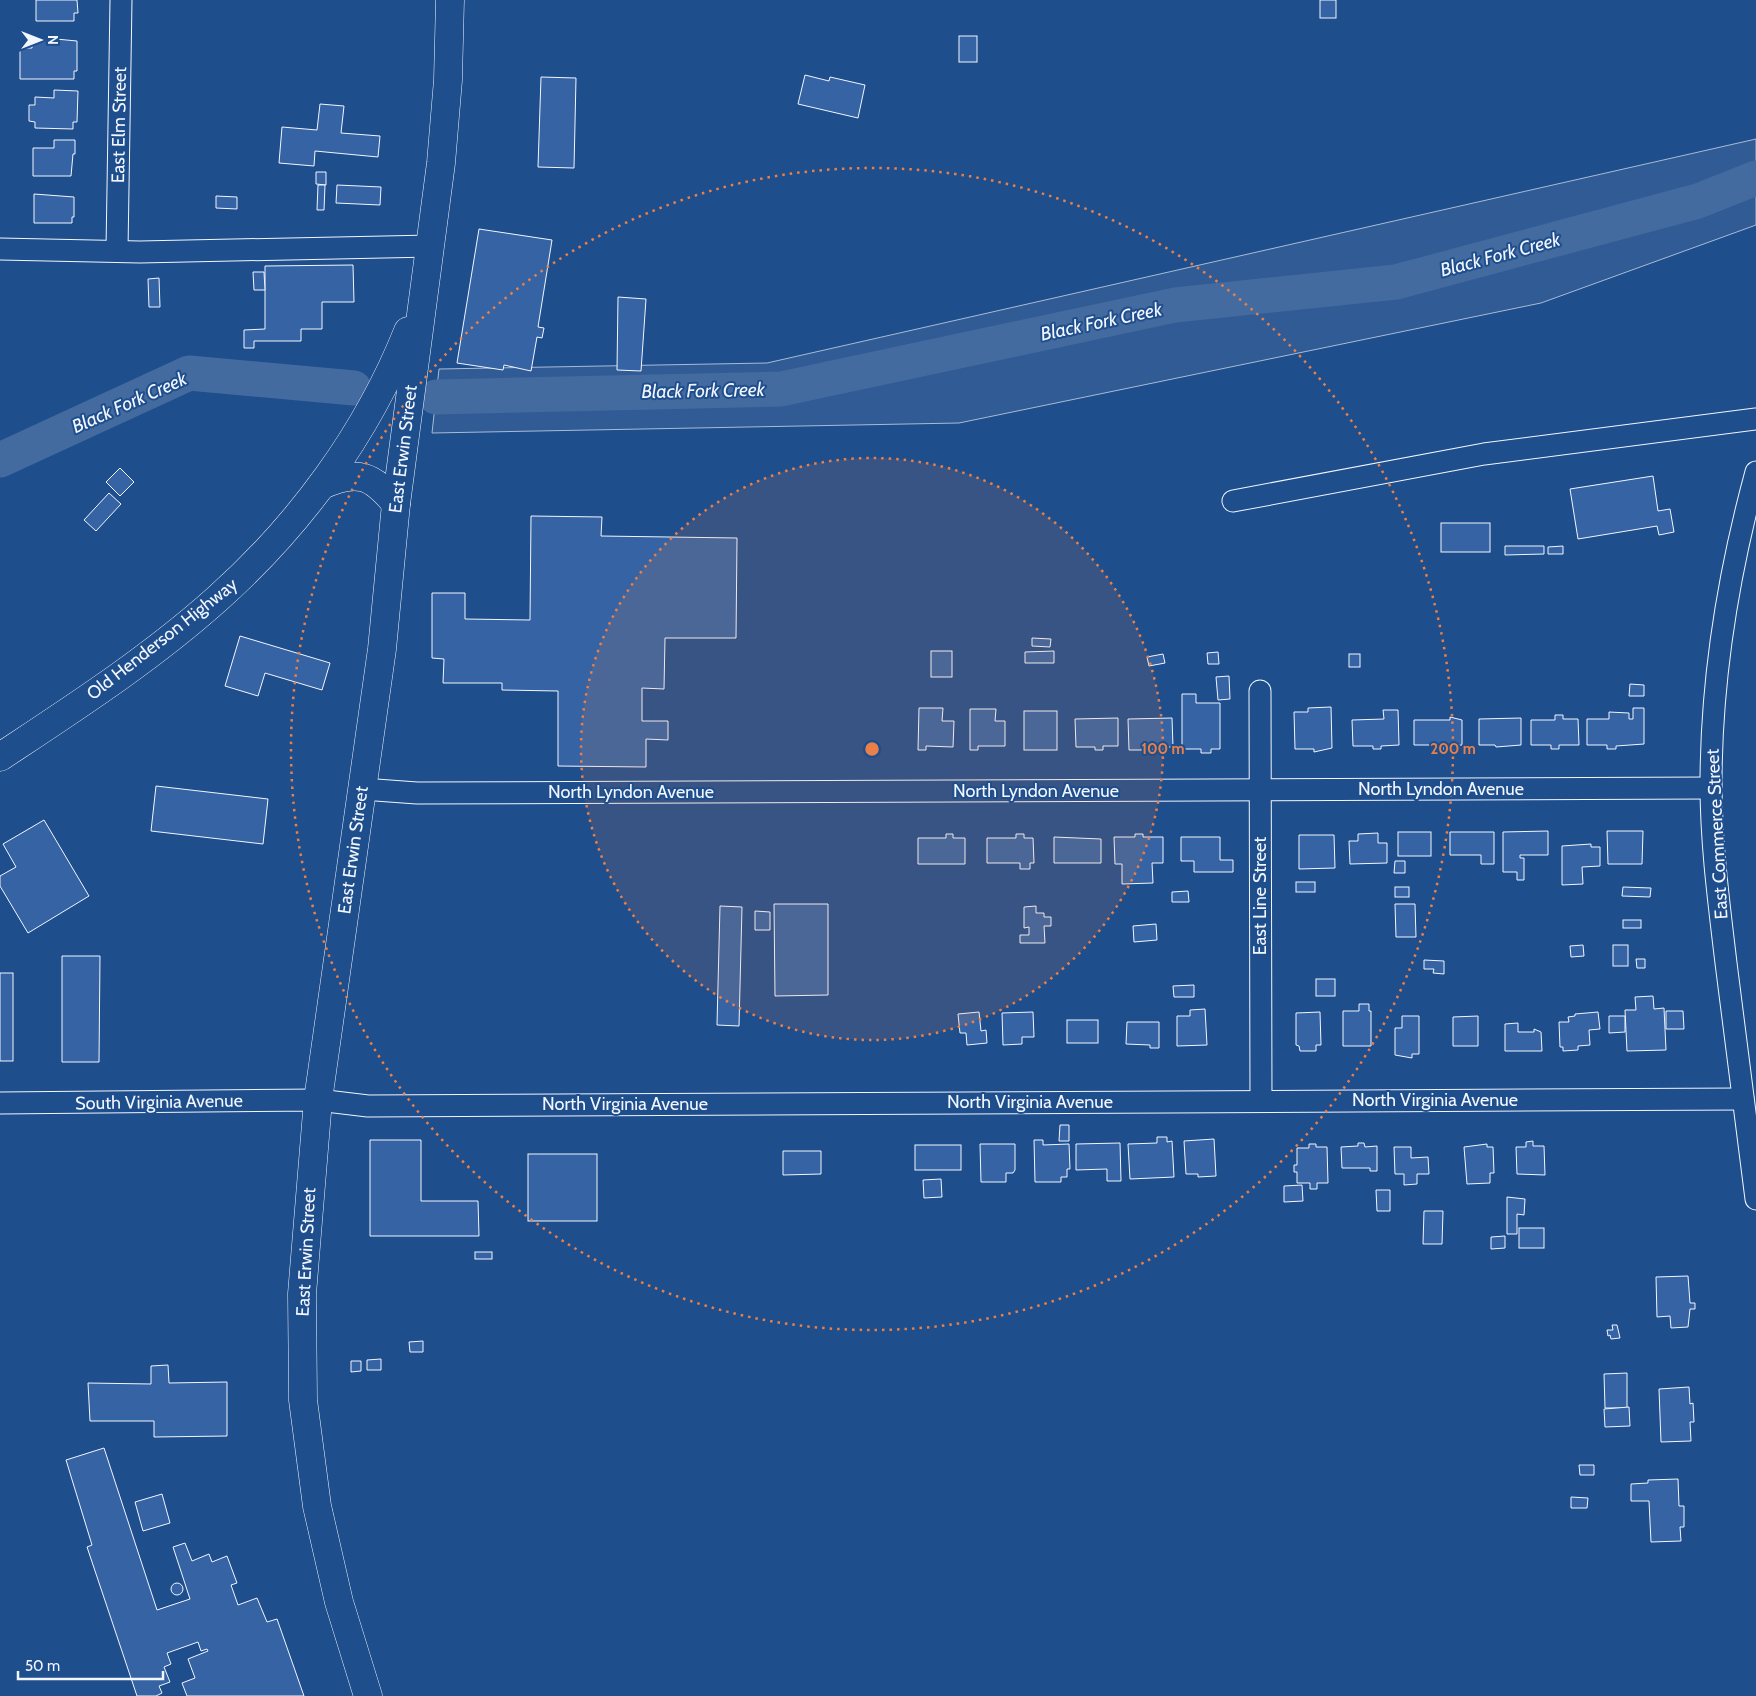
<svg xmlns="http://www.w3.org/2000/svg" width="1756" height="1696" viewBox="0 0 1756 1696" font-family="Cabin,sans-serif">
<rect width="100%" height="100%" fill="#1f4e8c"/>
<polygon fill="#305b95" stroke="#a8bbd7" points="1756,139 1756,225 1541,303 959,423 432,433 439,369 767,363"/>
<g fill="none" stroke-linecap="round" stroke-linejoin="round">
<g stroke="#446ba0" stroke-width="35">
<polyline points="436,397 781,389 1175,305 1396,282 1698,201 1756,178"/>
<polyline points="0,460 189,373 354,388"/>
</g>
</g>
<g fill="#3563a3" stroke="#f2f6ff">
<polygon points="36,0 77,0 78,13 74,13 74,21 36,21"/>
<rect x="1320" y="0" width="16" height="18"/>
<rect x="959" y="36" width="18" height="26"/>
<polygon points="56,39 77,41 77,71 74,71 74,79 20,79 20,48 32,48 32,41"/>
<polygon points="805,75 829,81 830,77 865,85 858,118 798,104"/>
<polygon points="541,77 576,78 574,168 538,167"/>
<polygon points="54,90 78,91 77,122 73,122 73,129 35,128 35,122 29,121 29,105 35,105 35,97 54,98"/>
<polygon points="320,104 344,106 341,133 380,136 378,157 315,151 314,166 279,163 282,127 317,130"/>
<polygon points="54,140 75,140 75,154 73,154 71,176 33,176 33,148 54,148"/>
<polygon points="316,172 326,172 326,185 316,184"/>
<polygon points="318,185 325,185 324,210 317,210"/>
<polygon points="337,185 381,187 380,205 336,203"/>
<polygon points="34,194 74,197 74,217 72,217 72,223 34,223"/>
<polygon points="216,196 237,197 237,209 216,208"/>
<polygon points="479,229 552,240 538,327 544,328 542,338 537,337 531,371 504,365 503,370 457,363"/>
<polygon points="353,265 354,302 322,302 322,329 301,329 301,341 254,341 254,348 244,348 244,330 265,329 265,266"/>
<polygon points="253,272 264,272 265,290 254,290"/>
<polygon points="159,278 160,307 149,307 148,279"/>
<polygon points="618,297 646,299 641,371 617,370"/>
<polygon points="120,468 134,482 120,496 106,482"/>
<polygon points="1653,476 1658,511 1670,509 1674,532 1659,535 1657,526 1578,539 1570,489"/>
<polygon points="109,493 121,504 96,531 84,520"/>
<polygon points="531,516 602,517 601,536 737,538 736,638 665,638 664,689 642,688 642,721 668,721 668,740 646,739 646,767 558,766 558,691 502,690 502,683 443,683 444,659 432,658 432,593 465,593 465,619 530,620"/>
<rect x="1441" y="523" width="49" height="29"/>
<polygon points="1505,546 1544,546 1544,554 1505,555"/>
<polygon points="1563,546 1563,554 1548,554 1548,547"/>
<polygon points="240,636 330,663 322,690 265,673 258,696 225,686"/>
<polygon points="1032,638 1051,639 1050,647 1032,646"/>
<rect x="931" y="651" width="21" height="26"/>
<polygon points="1054,651 1054,663 1025,663 1025,652"/>
<polygon points="1218,652 1219,664 1208,664 1207,653"/>
<polygon points="1163,654 1165,663 1149,666 1147,657"/>
<rect x="1349" y="654" width="11" height="13"/>
<polygon points="1229,676 1230,699 1218,700 1216,677"/>
<polygon points="1630,684 1644,685 1644,696 1629,696"/>
<polygon points="1182,694 1196,694 1196,703 1220,703 1220,749 1211,749 1211,753 1201,753 1201,749 1182,749"/>
<polygon points="1331,707 1332,748 1314,752 1314,749 1295,749 1294,712 1308,712 1308,708"/>
<polygon points="919,708 943,708 942,721 954,721 953,747 926,746 926,750 918,750"/>
<polygon points="1633,708 1644,708 1644,744 1616,746 1616,749 1607,749 1607,745 1587,745 1587,719 1609,719 1609,712 1629,713 1629,719 1633,719"/>
<polygon points="970,709 996,709 995,721 1005,721 1005,746 978,746 978,750 970,750"/>
<polygon points="1383,710 1398,710 1399,745 1381,746 1381,749 1373,749 1373,746 1353,746 1352,720 1384,719"/>
<rect x="1024" y="711" width="33" height="39"/>
<polygon points="1555,715 1563,715 1563,719 1578,719 1579,745 1559,745 1559,749 1551,749 1551,745 1531,745 1531,720 1555,720"/>
<polygon points="1450,717 1462,720 1462,745 1443,746 1443,750 1435,750 1435,745 1414,745 1414,720 1450,720"/>
<polygon points="1118,718 1118,746 1103,746 1103,750 1095,750 1095,747 1076,747 1075,719"/>
<polygon points="1172,718 1173,747 1164,747 1164,750 1129,750 1128,719"/>
<polygon points="1521,718 1521,745 1496,747 1495,745 1479,745 1479,719"/>
<polygon points="156,786 268,799 263,844 151,831"/>
<polygon points="44,820 89,896 28,933 0,886 0,876 16,867 3,844"/>
<polygon points="1548,831 1548,855 1520,855 1520,858 1524,858 1524,880 1517,880 1517,872 1503,872 1503,832"/>
<polygon points="1607,831 1643,831 1642,864 1608,864"/>
<rect x="1398" y="832" width="33" height="24"/>
<polygon points="1450,832 1494,832 1494,864 1481,864 1481,855 1450,855"/>
<polygon points="1378,833 1378,843 1387,843 1387,863 1350,864 1349,841 1358,841 1358,834"/>
<polygon points="946,834 953,834 953,838 965,838 965,864 918,864 918,838 946,838"/>
<polygon points="1016,834 1024,834 1024,838 1033,838 1034,863 1030,863 1030,869 1020,869 1020,863 987,863 987,838 1016,838"/>
<polygon points="1135,834 1143,834 1143,837 1163,837 1163,863 1152,863 1153,883 1122,884 1122,864 1115,864 1114,837 1135,837"/>
<polygon points="1299,835 1334,835 1335,868 1299,869"/>
<polygon points="1054,837 1101,839 1101,863 1054,863"/>
<polygon points="1181,837 1220,837 1220,860 1233,860 1233,872 1194,872 1194,861 1181,861"/>
<polygon points="1591,844 1591,847 1600,847 1600,866 1582,867 1583,884 1562,885 1562,846"/>
<polygon points="1395,861 1405,861 1405,873 1394,873"/>
<rect x="1296" y="882" width="19" height="10"/>
<rect x="1395" y="887" width="14" height="10"/>
<polygon points="1623,887 1651,888 1650,897 1622,896"/>
<polygon points="1188,891 1189,902 1172,902 1172,892"/>
<polygon points="774,904 828,904 828,995 775,996"/>
<polygon points="1395,904 1415,904 1416,937 1396,937"/>
<polygon points="720,906 742,907 739,1026 717,1025"/>
<polygon points="1036,906 1036,913 1044,913 1044,917 1051,917 1051,926 1044,926 1045,943 1020,943 1020,935 1029,935 1029,927 1024,928 1024,907"/>
<polygon points="755,911 770,912 770,930 755,930"/>
<rect x="1623" y="920" width="18" height="8"/>
<polygon points="1156,924 1157,940 1134,942 1133,926"/>
<polygon points="1583,945 1584,956 1571,957 1570,946"/>
<rect x="1613" y="945" width="15" height="21"/>
<polygon points="62,956 100,956 99,1062 62,1062"/>
<polygon points="1636,959 1645,959 1645,968 1637,968"/>
<polygon points="1424,960 1444,961 1444,974 1433,973 1434,969 1424,969"/>
<rect x="0" y="973" width="13" height="88"/>
<rect x="1316" y="979" width="19" height="17"/>
<polygon points="1194,985 1194,997 1174,997 1173,986"/>
<polygon points="1653,996 1654,1009 1664,1008 1666,1050 1627,1051 1625,1010 1636,1010 1635,997"/>
<polygon points="1359,1004 1369,1004 1369,1011 1371,1011 1371,1046 1343,1046 1343,1011 1359,1011"/>
<polygon points="1205,1009 1207,1045 1177,1046 1177,1016 1190,1016 1190,1010"/>
<polygon points="1666,1011 1683,1011 1684,1029 1666,1029"/>
<polygon points="979,1012 981,1031 986,1030 987,1043 967,1045 966,1033 960,1033 958,1014"/>
<polygon points="1033,1012 1034,1037 1022,1037 1022,1044 1003,1045 1002,1013"/>
<polygon points="1320,1012 1321,1045 1316,1045 1316,1051 1300,1051 1299,1046 1296,1045 1296,1013"/>
<polygon points="1598,1012 1600,1029 1589,1030 1590,1045 1578,1046 1578,1050 1563,1051 1563,1047 1560,1047 1559,1022 1569,1022 1568,1017 1575,1016 1575,1014"/>
<polygon points="1402,1016 1419,1016 1419,1054 1412,1054 1412,1058 1395,1055 1395,1028 1402,1028"/>
<polygon points="1478,1016 1478,1046 1453,1046 1453,1017"/>
<polygon points="1609,1016 1625,1016 1625,1032 1609,1033"/>
<rect x="1067" y="1020" width="31" height="23"/>
<polygon points="1127,1022 1159,1022 1159,1048 1150,1048 1150,1045 1126,1044"/>
<polygon points="1518,1023 1518,1032 1534,1032 1534,1029 1541,1032 1542,1051 1505,1051 1505,1024"/>
<polygon points="1060,1125 1069,1125 1069,1141 1059,1141"/>
<polygon points="1157,1137 1167,1137 1167,1142 1172,1141 1174,1177 1130,1179 1128,1144 1157,1143"/>
<polygon points="1214,1139 1216,1176 1198,1177 1198,1174 1186,1174 1184,1141"/>
<polygon points="370,1140 421,1140 421,1201 478,1201 479,1236 370,1236"/>
<polygon points="1034,1140 1043,1140 1043,1145 1069,1144 1070,1169 1067,1169 1067,1177 1061,1177 1061,1182 1035,1182"/>
<polygon points="1533,1141 1533,1146 1544,1146 1545,1175 1517,1174 1516,1147 1526,1147 1526,1142"/>
<polygon points="1120,1143 1121,1181 1107,1181 1107,1169 1076,1170 1076,1144"/>
<polygon points="1358,1143 1364,1143 1365,1147 1377,1146 1377,1171 1370,1171 1370,1168 1342,1168 1341,1147 1358,1146"/>
<polygon points="980,1144 1015,1144 1015,1170 1013,1173 1006,1173 1006,1182 981,1182"/>
<polygon points="1309,1144 1316,1144 1316,1147 1327,1147 1328,1183 1317,1183 1317,1189 1310,1189 1310,1183 1297,1183 1297,1172 1294,1172 1294,1165 1297,1165 1297,1148 1309,1148"/>
<polygon points="1487,1144 1487,1147 1493,1147 1494,1173 1490,1173 1490,1183 1467,1184 1464,1147"/>
<rect x="915" y="1145" width="46" height="25"/>
<polygon points="1394,1147 1411,1147 1411,1158 1428,1157 1429,1174 1417,1174 1417,1184 1404,1185 1404,1174 1395,1174"/>
<polygon points="783,1151 821,1151 821,1174 783,1175"/>
<rect x="528" y="1154" width="69" height="67"/>
<polygon points="941,1179 942,1197 924,1198 923,1180"/>
<polygon points="1302,1185 1303,1201 1284,1202 1284,1186"/>
<polygon points="1376,1190 1390,1190 1390,1211 1377,1211"/>
<polygon points="1507,1197 1525,1199 1524,1215 1517,1214 1517,1234 1507,1234"/>
<polygon points="1424,1211 1443,1211 1442,1244 1423,1244"/>
<rect x="1519" y="1228" width="25" height="20"/>
<polygon points="1505,1236 1505,1248 1491,1249 1491,1237"/>
<rect x="475" y="1252" width="17" height="7"/>
<polygon points="1688,1276 1690,1303 1695,1303 1695,1309 1690,1309 1688,1327 1671,1328 1670,1316 1657,1317 1656,1277"/>
<polygon points="1612,1325 1617,1325 1620,1338 1611,1339 1610,1335 1608,1336 1607,1330 1613,1330"/>
<polygon points="423,1341 423,1352 410,1352 409,1342"/>
<polygon points="381,1359 381,1370 367,1370 367,1360"/>
<polygon points="351,1361 361,1361 361,1371 351,1372"/>
<polygon points="168,1365 169,1383 227,1382 227,1436 154,1437 154,1421 90,1421 88,1383 151,1384 151,1366"/>
<polygon points="1627,1373 1627,1408 1605,1408 1604,1374"/>
<polygon points="1689,1387 1690,1404 1693,1403 1694,1422 1690,1422 1691,1441 1661,1442 1659,1389"/>
<polygon points="1629,1407 1630,1426 1605,1427 1604,1409"/>
<polygon points="104,1448 157,1610 190,1599 173,1547 185,1543 192,1561 209,1554 212,1562 227,1556 237,1583 231,1585 238,1605 257,1598 267,1622 277,1619 304,1696 187,1696 182,1683 195,1678 188,1659 208,1651 207,1649 201,1651 198,1642 167,1653 171,1664 164,1667 170,1682 159,1686 162,1693 156,1696 137,1696 87,1547 92,1545 66,1460"/>
<polygon points="1579,1465 1594,1465 1594,1475 1580,1475"/>
<polygon points="1678,1479 1679,1506 1684,1506 1684,1527 1680,1527 1681,1541 1651,1542 1649,1501 1631,1501 1631,1484 1648,1483 1648,1480"/>
<polygon points="162,1494 170,1523 143,1531 135,1502"/>
<polygon points="1571,1497 1588,1498 1587,1508 1571,1508"/>
<circle cx="177" cy="1589" r="6"/>
</g>
<g fill="none" stroke-linecap="round" stroke-linejoin="round">
<g stroke="#f2f6ff" stroke-width="23">
<g id="minor">
<polyline points="0,249 140,252 431,246"/>
<polyline points="117,250 121,0"/>
<path d="M1756 472C1728 575 1711 678 1711 785 1711 844 1719 904 1726 963 1736 1041 1746 1120 1756 1199"/>
<polyline points="1233,501 1484,454 1756,419"/>
<polyline points="1260,691 1261,1101"/>
<polyline points="362,789 417,793 1711,788"/>
<polyline points="0,1103 318,1100 368,1106 1743,1099"/>
</g>
</g>
<g stroke="#f2f6ff" stroke-width="29">
<g id="major">
<path d="M322 485C358 469 372 475 396 504"/>
<path d="M0 757C74 708 150 659 217 599 299 526 367 434 408 331"/>
<polyline points="368,1696 339,1602 317,1506 303,1400 302,1294 318,1100 382,649 396,504 441,163 448,80 450,0"/>
</g>
</g>
<use href="#minor" stroke="#1f4e8c" stroke-width="21"/>
<use href="#major" stroke="#1f4e8c" stroke-width="28"/>
</g>
<circle cx="872" cy="749" r="291" fill="#ea8049" fill-opacity=".12"/>
<g fill="none" stroke="#ea8049" stroke-width="2.5" stroke-dasharray="2.5 5">
<circle cx="872" cy="749" r="291"/>
<circle cx="872" cy="749" r="581"/>
</g>
<g text-anchor="middle" stroke-width="4" stroke-linejoin="round" paint-order="stroke">
<g font-size="18" fill="#f2f6ff" stroke="#1f4e8c">
<text transform="translate(119 125) rotate(-89)" y="6">East Elm Street</text>
<text transform="translate(403 449) rotate(-83)" y="6">East Erwin Street</text>
<text transform="translate(162 639) rotate(-38)" y="6">Old Henderson Highway</text>
<text x="1441" y="795">North Lyndon Avenue</text>
<text x="1036" y="797">North Lyndon Avenue</text>
<text x="631" y="798">North Lyndon Avenue</text>
<text transform="translate(1717 834) rotate(-93)" y="6">East Commerce Street</text>
<text transform="translate(353 850) rotate(-82)" y="6">East Erwin Street</text>
<text transform="translate(1260 896) rotate(-90)" y="6">East Line Street</text>
<text x="1435" y="1106">North Virginia Avenue</text>
<text transform="translate(159 1102) rotate(-1)" y="6">South Virginia Avenue</text>
<text x="1030" y="1108">North Virginia Avenue</text>
<text x="625" y="1110">North Virginia Avenue</text>
<text transform="translate(306 1252) rotate(-87)" y="6">East Erwin Street</text>
</g>
<g font-size="19" font-style="italic" fill="#f2f6ff" stroke="#1f4e8c">
<text transform="translate(1500 254) rotate(-15)" y="7">Black Fork Creek</text>
<text transform="translate(1101 321) rotate(-12)" y="7">Black Fork Creek</text>
<text transform="translate(703 390) rotate(-1)" y="7">Black Fork Creek</text>
<text transform="translate(129 402) rotate(-24)" y="7">Black Fork Creek</text>
</g>
</g>
<circle cx="872" cy="749" r="8" fill="#ea8049" stroke="#1f4e8c" stroke-width="2.5"/>
<g font-size="15" text-anchor="middle" font-weight="bold" fill="#ea8049" stroke="#1f4e8c" stroke-width="4" stroke-linejoin="round" paint-order="stroke">
<text x="1163" y="754">100 m</text>
<text x="1453" y="754">200 m</text>
</g>
<g transform="translate(40 40) rotate(90)" stroke="#1f4e8c" stroke-width="4" paint-order="stroke">
<path d="M0-4L9 19L0 12L-9 19Z" fill="#f2f6ff"/>
<text y="-8" font-size="14" font-weight="bold" text-anchor="middle" fill="#f2f6ff">N</text>
</g>
<path d="M18 1671v8h145v-8" fill="none" stroke="#f2f6ff" stroke-width="2.5"/>
<text x="25" y="1671" font-size="15" fill="#f2f6ff" stroke="#1f4e8c" stroke-width="4" paint-order="stroke">50 m</text>
</svg>
